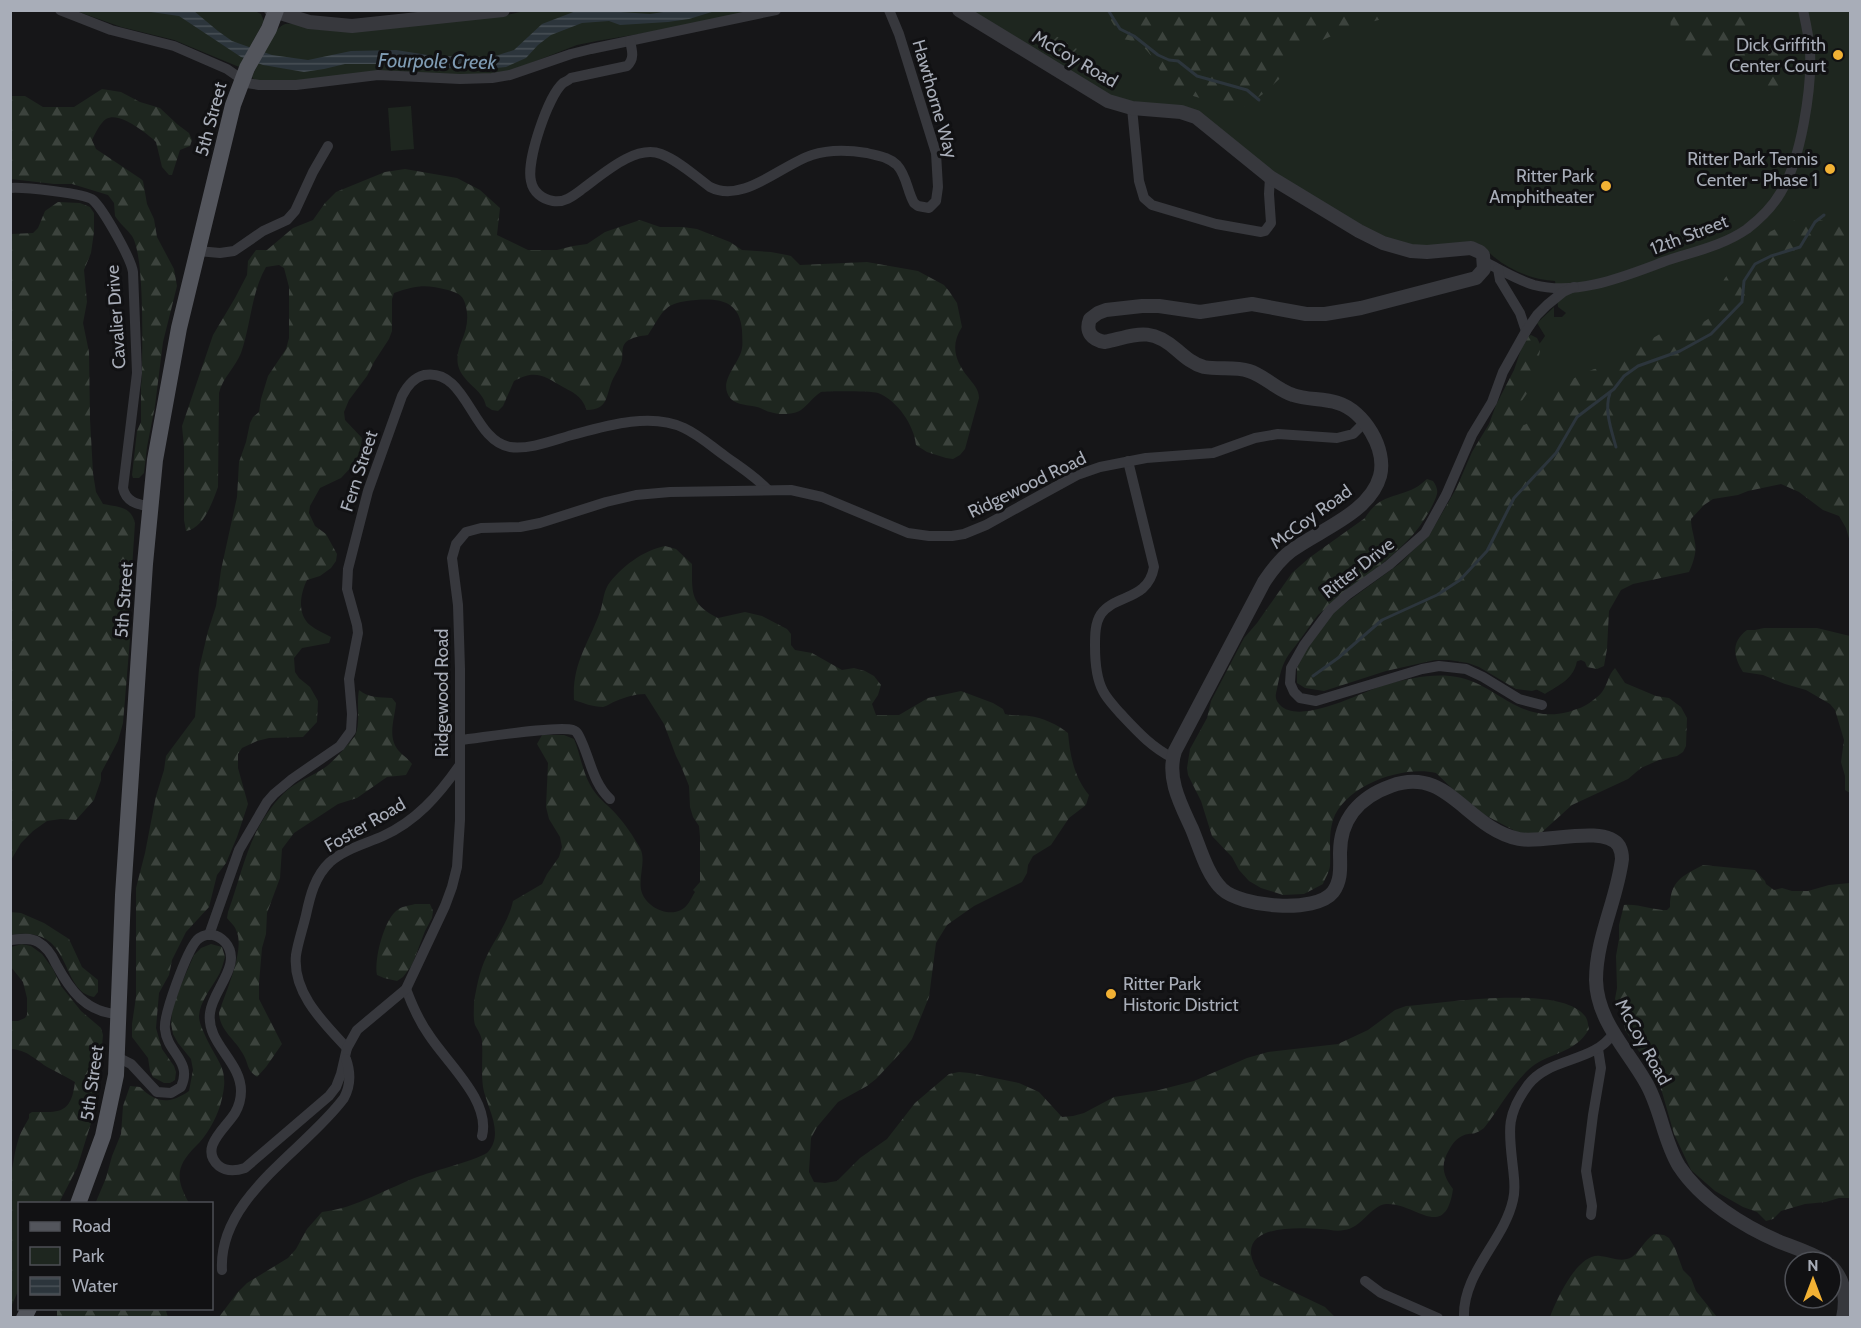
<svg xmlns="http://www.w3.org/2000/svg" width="1861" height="1328" viewBox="0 0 1861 1328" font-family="Cabin,sans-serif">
<defs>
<pattern id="forest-firs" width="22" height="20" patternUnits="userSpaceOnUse" patternTransform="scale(1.5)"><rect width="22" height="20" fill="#1e261f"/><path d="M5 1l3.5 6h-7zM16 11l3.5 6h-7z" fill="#3c433d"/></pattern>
<pattern id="garden-furrows" width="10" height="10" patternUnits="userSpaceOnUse" patternTransform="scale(1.5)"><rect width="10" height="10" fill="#1e261f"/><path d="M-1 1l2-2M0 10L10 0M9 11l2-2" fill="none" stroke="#3c433d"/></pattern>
<pattern id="water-rules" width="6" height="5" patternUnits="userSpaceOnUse" patternTransform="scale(1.5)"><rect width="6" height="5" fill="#2c353c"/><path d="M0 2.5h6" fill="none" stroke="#485056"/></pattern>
</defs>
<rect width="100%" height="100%" fill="#161618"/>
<g fill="#1e261f">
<path d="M529 10 758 11 693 25 597 41 577 45 508 72 492 75 285 81 254 80 252 77C258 65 272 28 285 24 292 22 301 26 308 28L503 16Z"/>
<polygon points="76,11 255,11 261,14 264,21 239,67 174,40 121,27"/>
<path d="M966 11H1850V373L1692 453 1577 661C1574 679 1559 685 1545 694L1464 651 1434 546 1512 382 1545 336 1537 323 1554 307V317H1562L1566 313 1558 307 1555 281C1534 280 1511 271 1494 257 1488 252 1485 246 1477 243L1418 246 1379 237 1270 171 1212 122 1193 109 1122 100 1110 96Z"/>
<polygon points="411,106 414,149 391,151 388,108"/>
</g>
<g fill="url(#forest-firs)">
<path d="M1103 11H1441C1387 13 1336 30 1290 57L1287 72 1263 94 1244 107C1225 104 1195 99 1179 90 1153 75 1158 43 1122 39L1108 15Z"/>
<polygon points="1670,11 1743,11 1753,45 1768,41 1775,48 1779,47 1785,64 1782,87 1770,91 1766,91 1744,70 1726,60 1703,56 1687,49 1671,37"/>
<path d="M102 89 121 92 140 102 160 108 177 124 189 133 192 140 190 146 180 150 172 175H169L162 167 156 142 153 139C143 131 119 111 106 119 100 123 95 134 92 140L96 149 141 179 143 181 147 204 154 219 157 237 174 269 177 286 163 342 155 406 147 447 144 473 139 478H133L132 475 137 431 141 422V386L142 376C142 348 145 256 132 236 128 230 121 225 117 219L115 216 114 203 108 195 72 184H54L11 179 10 96H25L43 107H74Z"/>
<path d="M405 169 457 178 480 190 500 208 497 235 528 250H557L573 246 587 244 605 232 640 220 660 227H683L697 229 730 242 742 250 771 252 787 255 791 256 800 265 867 262 918 271 944 285 949 291 957 303 962 327C950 345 955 361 968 377 973 384 979 389 979 398L965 449 960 455 953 459 946 458 927 452 916 445C914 425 897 400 878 393 871 391 830 391 821 392 813 397 808 405 801 410 794 415 778 415 770 412 765 411 762 408 757 407 749 405 737 405 731 399 716 382 740 364 742 348 743 343 742 336 742 330 740 302 721 298 696 300 663 303 665 309 648 335 641 336 632 337 626 342 621 347 623 354 622 360 620 368 615 374 612 381 606 396 608 410 587 410 581 396 576 394 563 387 544 376 536 369 514 381L503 406 498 411 492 410 486 406C483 389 462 383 458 365 454 345 472 333 466 307 464 296 459 293 448 290 426 284 416 285 394 293L392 299V331L389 339 374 362 367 376 349 400 344 412 345 420 362 438 360 452 356 462 341 478 320 488 310 506 309 513 315 526 326 534 337 554 336 561 331 568 320 576 307 580C300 594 297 614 310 625 316 630 324 633 331 637L329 643 302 648 294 658 295 672 299 678 310 687 318 701 317 722 303 737 269 738 257 741 242 748 238 754V768L248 804 237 837 226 863 217 875 209 907 186 932 172 960 169 975 159 993 156 1028 162 1049 174 1066 176 1072 175 1080 170 1083H164L153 1077 150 1071 148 1058 132 1037V1024L136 997V888L145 853 156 796 164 770 166 756 195 717 199 669 208 631 216 606 221 570 237 497 239 462 246 442 250 423 253 417 259 412 261 399 268 376 286 349 289 338V287L284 268 279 265 266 267C251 293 251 325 241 353 235 368 223 377 219 393L218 487C212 503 204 528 186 531L184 520V447L182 426 213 335 235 298 247 275 248 261 256 250H267L293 228 313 220 325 203 336 192 385 172Z"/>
<path d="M58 202 80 203 90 207 94 213V232L91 253 84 270 87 302 83 323 89 352 90 419 93 473 96 492 103 504C118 507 131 506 135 523L130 599V639L123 723 118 741 101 773V780L94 800 76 820 61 819 47 821 33 831 21 843 11 860V234L33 233 38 228 45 211Z"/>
<path d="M1850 209V542L1846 528 1839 516 1823 510 1799 492 1781 484 1748 491 1738 495 1713 499 1704 505 1691 519C1691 528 1694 535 1695 543 1697 552 1693 563 1689 572L1633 584 1621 590 1609 611 1607 649 1604 666 1597 669 1587 667 1585 662 1581 660 1572 663 1566 675 1554 684 1532 691 1516 689 1479 667 1468 663 1449 660H1435L1386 671 1324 691 1305 688 1297 683V668L1306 649 1326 619 1347 602 1399 564 1430 534 1456 489 1472 452 1489 424 1496 405 1514 370 1525 338 1531 335 1537 338 1540 344V351L1533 385 1521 402 1519 411 1520 426C1540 423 1537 398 1552 388L1594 369 1610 368 1623 362 1629 358 1641 345 1665 331 1678 326 1699 325 1717 313 1729 296C1719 279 1723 282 1733 268 1737 261 1740 253 1746 248 1759 235 1791 221 1809 215L1828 223Z"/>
<path d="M1427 479 1433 481C1436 485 1438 490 1437 494 1434 506 1419 529 1410 538 1383 567 1348 589 1318 615 1311 623 1306 632 1299 641 1295 647 1289 653 1286 659 1281 668 1279 679 1277 689 1275 696 1275 700 1280 705 1300 726 1364 691 1387 684 1408 679 1428 674 1450 676 1495 680 1517 725 1568 712 1577 709 1585 707 1592 701 1596 698 1600 695 1602 692 1608 684 1608 675 1615 668L1625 683 1656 696 1669 698 1681 707 1687 718 1686 746 1683 752 1677 756 1659 760 1641 768 1628 779 1572 805 1541 833H1519L1481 813 1463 799 1436 773C1403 765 1345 785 1333 820 1328 836 1331 851 1330 866 1329 873 1325 878 1323 884L1304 894 1283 895 1261 888 1249 881 1239 870 1232 857 1212 836 1201 801 1188 775 1187 768 1190 749 1207 718 1211 701 1244 638 1257 623 1292 573 1309 558 1365 518C1380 494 1393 499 1415 488 1419 486 1423 482 1427 479Z"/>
<path d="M665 546 676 549 692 564C692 594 690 604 718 618L745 612 762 616 787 629 791 634V645L795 650 812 653 842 670 854 668 865 671 874 676 881 685 878 695 872 704 876 715H899L928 698 961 691 993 703 1003 709 1005 714C1013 716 1020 715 1029 716 1042 717 1058 725 1068 733 1070 755 1074 777 1089 795L1086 805 1069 818 1051 845 1033 856 1028 865 1027 873 1022 882 974 906 947 925 936 943 929 997 912 1039 906 1047 876 1079 867 1086 838 1102 817 1127 811 1138 809 1172 814 1182 825 1183 837 1181 860 1158 887 1139 915 1103 949 1074 959 1072 970 1073 1019 1083 1039 1092 1062 1117 1073 1116 1084 1113 1114 1097 1159 1090 1194 1081 1247 1058 1268 1052 1338 1044 1368 1030 1395 1010 1406 1006C1444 1003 1560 984 1585 1016 1588 1020 1588 1025 1589 1029 1575 1055 1546 1052 1527 1071 1510 1088 1499 1109 1484 1128 1472 1137 1473 1131 1462 1136 1456 1139 1453 1143 1449 1150 1440 1165 1443 1176 1453 1189 1445 1243 1415 1202 1386 1204 1370 1206 1362 1228 1344 1230 1336 1232 1328 1229 1321 1229 1301 1228 1249 1224 1251 1254 1252 1262 1257 1269 1260 1276L1325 1307 1335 1317H219L237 1293 247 1283 288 1258 296 1249 307 1229 322 1212C357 1208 387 1188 420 1176 431 1172 483 1158 488 1152 505 1133 486 1106 483 1087 481 1072 483 1056 482 1041 481 1034 478 1031 475 1025 473 1018 474 1009 474 1002 476 990 479 974 484 962 493 941 508 924 513 901L542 884 547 874 559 857 562 847 560 837 549 819 546 807 548 763 537 744 542 735H564L574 739C581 756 583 776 594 791 600 800 609 806 616 814 626 825 633 836 640 848 647 861 637 879 642 893 647 907 667 917 681 910 688 907 691 898 695 892L693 890 700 882V837L699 826 693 817 690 807 689 786 681 766 676 756 664 724 645 694C635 694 626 697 616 701 612 702 608 706 603 707 593 707 583 703 574 700 572 663 588 645 600 612 603 604 603 593 608 585 620 568 643 550 665 546Z"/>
<path d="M1764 628H1817L1850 636V793L1845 790V776L1841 762 1844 740 1835 710 1830 704 1806 690 1785 684 1763 675 1743 672C1733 656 1731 642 1747 630H1755Z"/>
<path d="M359 690C368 698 380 697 392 698L396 703C395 718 387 736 398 750 403 756 408 758 412 764L406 775 387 777 357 798 338 804 294 833 282 849 280 878 267 913 266 934 262 948 259 983V999L282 1044 266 1067 257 1077C246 1069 249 1064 243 1054 235 1039 220 1031 219 1013 225 993 246 949 236 930 235 926 230 922 227 918L228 912C244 868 249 828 284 793 296 781 314 776 327 766 338 757 346 746 355 736 361 722 356 705 359 690Z"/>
<path d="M1703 865 1755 870 1765 881 1766 884 1774 890 1782 888 1792 891H1808L1829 885 1850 883V1198H1839L1826 1202 1805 1204 1781 1211 1773 1219 1766 1221 1757 1212 1743 1207 1715 1191 1691 1170 1674 1134 1662 1092 1654 1074 1625 1030 1624 1019 1615 999 1617 988 1616 956 1619 939V925L1624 905C1636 903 1653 910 1667 910L1670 907C1670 881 1682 876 1703 865Z"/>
<path d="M415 904H430L433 911 432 918 425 931 412 965 403 977 397 981 384 978 377 975C374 959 384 921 396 911 402 906 408 906 415 904Z"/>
<path d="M10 912 21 913 44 923 69 939 82 967 98 980V992L94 997C58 991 75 924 11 935Z"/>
<path d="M22 944 31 946 42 954 53 969 61 986 81 1011 101 1028 103 1035 97 1104 77 1168 59 1203 20 1204 19 1289 11 1307 10 1176C14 1164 14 1152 18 1141 20 1133 25 1125 29 1118V1114L32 1112C59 1112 71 1115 75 1082 67 1077 58 1073 49 1068 35 1060 28 1050 11 1049V1021H18L25 1018 27 1015V998L23 982 11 967V947Z"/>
<path d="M211 944 222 947 225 957C223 964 221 972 217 978 210 990 200 1002 199 1016 199 1022 202 1028 204 1033 219 1067 231 1067 220 1106 216 1119 206 1137 196 1146 176 1166 175 1178 189 1203L95 1204 106 1178 112 1156 121 1134 123 1106 130 1086 140 1087C157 1104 170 1104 189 1091L193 1070 191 1059 178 1043 173 1034 171 1023 173 1003 194 955 201 948Z"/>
<path d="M1654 1234 1664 1235 1669 1238 1675 1248 1683 1270 1691 1278 1696 1291 1717 1317H1550C1556 1301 1577 1253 1600 1256 1610 1257 1622 1263 1632 1257 1640 1251 1645 1240 1654 1234Z"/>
<polygon points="57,1309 57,1308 169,1309 166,1311 168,1317 57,1317"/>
</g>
<polygon fill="url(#garden-furrows)" points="1051,33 1077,49 1071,59 1045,44"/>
<polygon fill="url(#water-rules)" points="144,11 194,11 218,31 232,41 272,55 308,60 351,51 396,50 434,56 492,57 514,50 542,24 576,11 606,11 650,14 670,11 715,11 689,19 668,22 620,25 609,21 582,23 551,35 538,45 526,58 506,67 477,70 388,64 345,64 324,69 304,72 263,65 241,57 179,16"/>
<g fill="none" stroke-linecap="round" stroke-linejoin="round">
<g stroke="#2c353c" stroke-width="3">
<polyline points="1108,10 1120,29 1134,36 1158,55 1169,60 1178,61 1197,76 1247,90 1259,100"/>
<path d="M1610 393C1604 410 1611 429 1616 447"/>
<polyline points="1313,676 1338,658 1382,620 1437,595 1460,580 1487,551 1514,498 1556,453 1577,417 1614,389 1624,376 1638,366 1680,351 1711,334 1742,302 1744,281 1755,264 1771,256 1800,247 1815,222 1824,215"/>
</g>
<g stroke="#37383d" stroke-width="10">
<polyline points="60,10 111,30 174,46 227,69 247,83 259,85 296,85 378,75 460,79 492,78 510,75 571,54 591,49 776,10"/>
<path d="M630 41C632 50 635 59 627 66L571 78C570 79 565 82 563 83 548 96 526 161 531 181 533 192 542 199 553 201 564 203 573 196 581 190 602 175 635 144 661 154 679 161 695 176 710 187 743 204 781 165 812 155 830 149 849 150 867 153 878 156 889 157 897 165 907 176 907 191 914 203L918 206 929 208 936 201 938 187 936 153 899 34 889 10"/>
<polyline points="1132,108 1139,181 1144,198 1152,205 1216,224 1261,232 1265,231 1271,223 1269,194 1270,177"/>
<path d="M10 188C22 187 85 193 93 200 103 209 131 258 133 272L137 373 123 488C126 502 137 504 150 507"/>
<polyline points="198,251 220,253 234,251 263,231 287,220 295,211 313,172 328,146"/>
<path d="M1485 262C1501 270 1517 280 1534 285 1577 296 1623 277 1663 262 1691 252 1721 247 1747 229 1760 219 1773 206 1781 192 1801 159 1812 89 1810 51 1809 37 1806 24 1803 10"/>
<polyline points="1498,269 1500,280 1520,313 1526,331"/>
<path d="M1128 461 1154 567C1148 601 1115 594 1101 614 1095 623 1095 635 1095 646 1095 660 1096 678 1103 691 1107 699 1114 706 1120 713 1137 731 1151 747 1173 758"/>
<polyline points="1542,705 1519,699 1483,677 1466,669 1439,666 1422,669 1316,701 1300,698 1294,692 1290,683 1291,668 1304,645 1330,610 1347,595 1389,565 1425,533 1446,495 1472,435 1492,402 1503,372 1526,331 1537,315 1547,305 1563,292 1574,287"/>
<path d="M460 740C480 738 559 725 573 730 577 731 577 733 579 736 590 757 592 782 610 799"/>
<path d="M209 935 239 850 267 802 274 794 292 779 340 746 351 731 352 714 349 679 358 633 357 625 347 589 348 569 368 491 402 396C407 386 413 378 424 375 467 367 472 441 510 447 529 450 554 440 572 435 605 426 651 412 684 428 699 435 711 446 725 456 740 467 755 476 768 490"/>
<path d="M10 940C19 939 30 937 38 942 47 947 52 955 56 964 70 990 86 1013 119 1014"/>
<path d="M406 989C412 1005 419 1021 429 1035 447 1063 491 1101 482 1136"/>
<path d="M347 1048C324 1023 292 993 296 955 298 942 303 928 306 915 310 896 315 876 330 862 345 849 365 844 383 836 416 821 438 796 459 766"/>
<path d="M117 1057 131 1064 157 1092 171 1093 181 1087C193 1061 167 1053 165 1029 163 1015 187 951 197 940 201 936 207 934 213 935 218 936 222 939 225 942 244 964 212 990 210 1013 206 1043 241 1061 241 1091 241 1099 239 1106 235 1113 226 1128 198 1148 219 1166 227 1172 236 1171 245 1168L329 1096 336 1087 341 1074 347 1048 357 1030 406 989 445 906 452 887 457 867 460 820V669L458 605 452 558 456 544 466 532 481 528 520 527 540 523 606 502 636 495 670 492 791 490 822 497 908 533 929 536H952L964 534 986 525 1077 475 1100 467 1146 458 1213 453 1255 438 1278 434 1337 438 1353 434 1364 423"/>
<polyline points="1591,1215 1592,1206 1586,1171 1593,1115 1601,1068 1598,1049"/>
<path d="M222 1270C218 1197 306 1150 344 1098 351 1085 351 1073 346 1059"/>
<polyline points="1365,1281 1381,1293 1438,1318"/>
<path d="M1464 1318C1462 1273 1504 1241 1513 1200 1516 1189 1514 1178 1513 1168 1509 1132 1505 1116 1528 1085 1549 1057 1593 1063 1613 1034"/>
</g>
<g stroke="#37383d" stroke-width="14">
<polyline points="271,10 309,22 352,26 503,10"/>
<path d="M959 10 1108 101 1132 108 1181 112 1196 117 1270 177 1359 231 1383 243 1411 251 1427 252 1471 248 1480 252 1483 255 1484 269 1476 278 1361 308 1325 314H1306L1252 304 1200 312 1159 306H1142L1106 310 1098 313 1090 319C1085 332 1092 340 1105 342 1136 335 1150 326 1177 350 1185 357 1193 364 1204 367 1219 370 1234 366 1249 371 1265 376 1277 390 1293 395 1307 400 1323 398 1338 403 1364 411 1387 449 1380 476 1370 513 1319 530 1291 551 1280 559 1272 570 1264 582L1175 751C1166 778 1181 805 1192 829 1200 848 1207 875 1222 889 1241 907 1316 914 1333 892 1342 880 1340 866 1340 853 1340 819 1360 797 1391 786 1448 765 1466 828 1519 839 1543 844 1605 824 1619 846 1621 850 1622 855 1622 859 1617 900 1596 938 1596 980 1597 1020 1626 1048 1645 1081 1661 1107 1663 1140 1679 1166 1701 1200 1743 1226 1780 1242 1796 1248 1812 1253 1826 1262"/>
<path d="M1831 1266C1845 1280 1847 1299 1843 1318"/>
</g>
<g stroke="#53555c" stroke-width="16">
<polyline points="78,1204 103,1136 116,1075 123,895 145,564 155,460 179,328 233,105 247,68 269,29 276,10"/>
<polyline points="24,1318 29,1308"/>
</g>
</g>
<g fill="#f2b134" stroke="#111113" stroke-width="2">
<circle cx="1838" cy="55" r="6"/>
<circle cx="1830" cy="169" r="6"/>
<circle cx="1606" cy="186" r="6"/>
<circle cx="1111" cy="994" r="6"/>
</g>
<g text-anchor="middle" stroke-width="6" stroke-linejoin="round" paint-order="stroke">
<g font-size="18" fill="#a8adb8" stroke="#111113" text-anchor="end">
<text x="1826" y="51">Dick Griffith<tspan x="1826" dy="21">Center Court</tspan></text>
<text x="1818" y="165">Ritter Park Tennis<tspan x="1818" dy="21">Center - Phase 1</tspan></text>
<text x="1594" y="182">Ritter Park<tspan x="1594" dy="21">Amphitheater</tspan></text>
<text x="1123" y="990" text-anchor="start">Ritter Park<tspan x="1123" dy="21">Historic District</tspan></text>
</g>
<g font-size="18" fill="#a8adb8" stroke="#111113">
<text transform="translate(1075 59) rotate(30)" y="6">McCoy Road</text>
<text transform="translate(935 99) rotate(74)" y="6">Hawthorne Way</text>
<text transform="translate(211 119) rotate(-75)" y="6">5th Street</text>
<text transform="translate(1689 235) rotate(-21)" y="6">12th Street</text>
<text transform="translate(116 317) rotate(-94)" y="6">Cavalier Drive</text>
<text transform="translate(359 471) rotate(-72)" y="6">Fern Street</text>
<text transform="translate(1027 485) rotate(-26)" y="6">Ridgewood Road</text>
<text transform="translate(1311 517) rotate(-36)" y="6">McCoy Road</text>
<text transform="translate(1358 568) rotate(-38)" y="6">Ritter Drive</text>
<text transform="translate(124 600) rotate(-86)" y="6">5th Street</text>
<text transform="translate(442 693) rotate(-90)" y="6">Ridgewood Road</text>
<text transform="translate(365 825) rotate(-30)" y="6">Foster Road</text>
<text transform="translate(1643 1042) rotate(61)" y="6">McCoy Road</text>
<text transform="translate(92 1083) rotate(-82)" y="6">5th Street</text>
</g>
<g font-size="20" font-style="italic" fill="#7f9bb3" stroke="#111113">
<text transform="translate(437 61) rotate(1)" y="7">Fourpole Creek</text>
</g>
</g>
<rect width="1861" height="1328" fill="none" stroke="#a8adb8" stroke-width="24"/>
<rect x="18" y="1202" width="195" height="108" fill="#111113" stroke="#4d4f55" stroke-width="1.5"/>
<rect x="30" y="1222" width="30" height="9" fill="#53555c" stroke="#4d4f55" stroke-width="1.5"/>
<text x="72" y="1232" font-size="18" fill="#a8adb8">Road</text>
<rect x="30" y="1247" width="30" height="18" fill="#1e261f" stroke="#4d4f55" stroke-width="1.5"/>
<text x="72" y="1262" font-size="18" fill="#a8adb8">Park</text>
<rect x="30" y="1277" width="30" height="18" fill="url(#water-rules)" stroke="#4d4f55" stroke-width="1.5"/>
<text x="72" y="1292" font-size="18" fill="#a8adb8">Water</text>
<g transform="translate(1813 1280)"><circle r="28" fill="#111113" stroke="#4d4f55" stroke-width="1.5"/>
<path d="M0-4.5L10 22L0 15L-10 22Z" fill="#f2b134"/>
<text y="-9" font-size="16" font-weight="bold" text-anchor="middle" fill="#a8adb8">N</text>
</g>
</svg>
